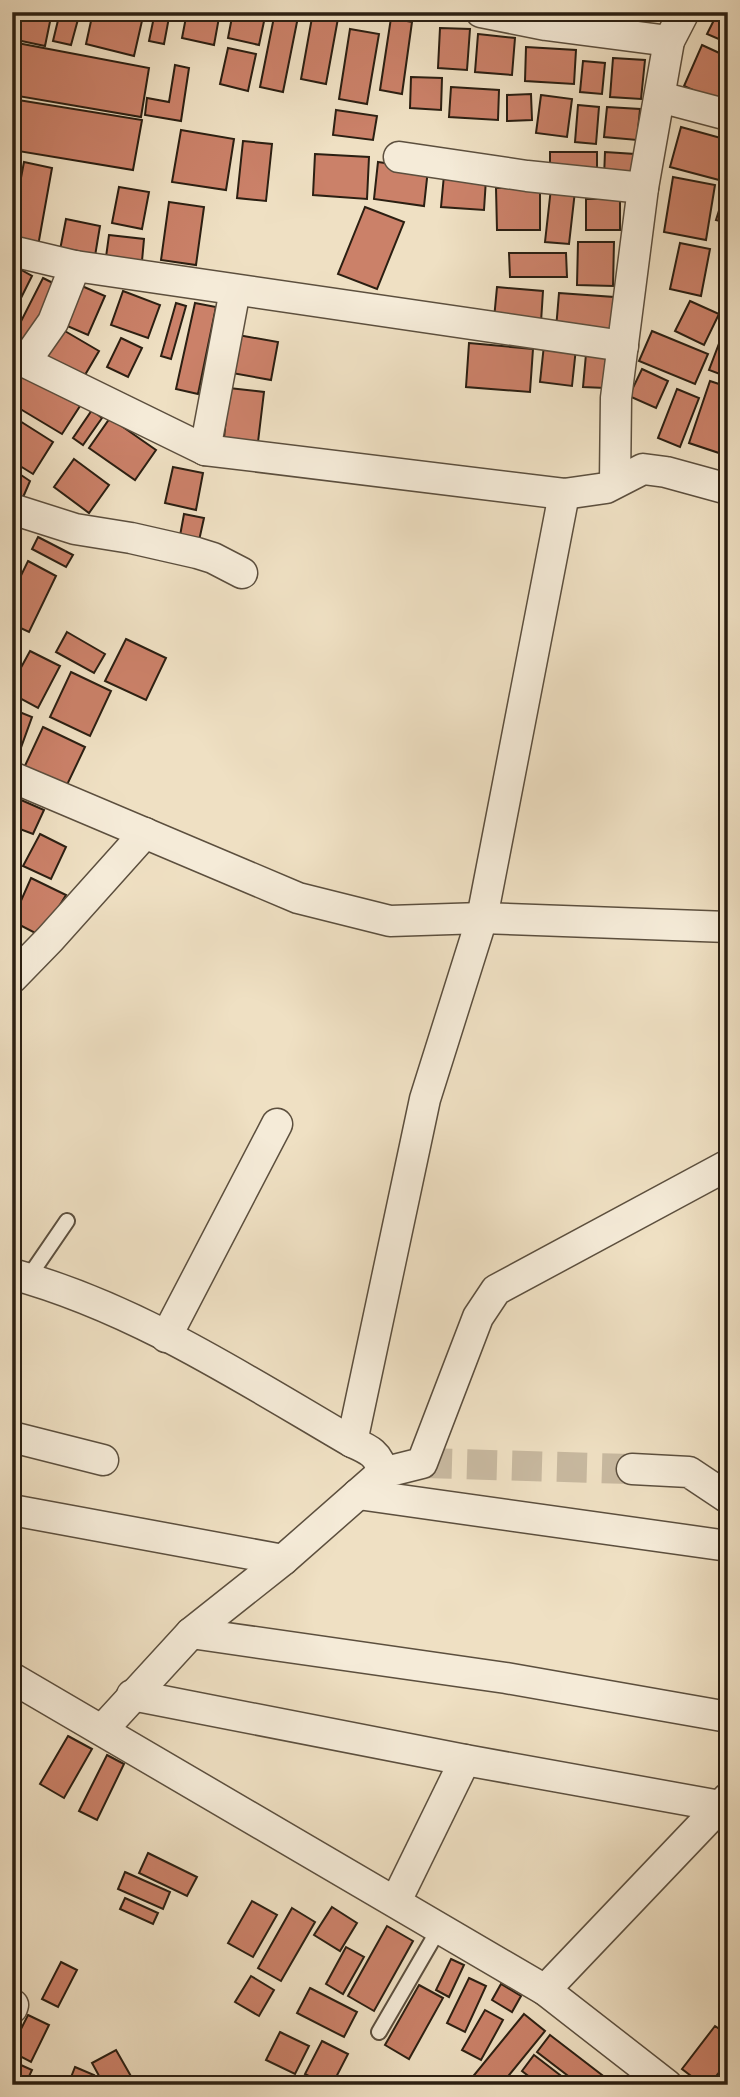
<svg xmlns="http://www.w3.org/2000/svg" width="740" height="2097" viewBox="0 0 740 2097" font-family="'Sorts Mill Goudy',serif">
<rect width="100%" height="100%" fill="#efe0c3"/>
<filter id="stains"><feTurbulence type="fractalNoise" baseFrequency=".00286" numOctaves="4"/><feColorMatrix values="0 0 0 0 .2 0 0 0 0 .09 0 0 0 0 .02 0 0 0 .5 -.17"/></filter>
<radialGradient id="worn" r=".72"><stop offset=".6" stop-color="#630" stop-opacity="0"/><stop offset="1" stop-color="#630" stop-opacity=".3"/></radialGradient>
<g fill="#cb8169" stroke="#2b1f12" stroke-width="2">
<polygon points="12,12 52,12 45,46 12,39"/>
<polygon points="60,12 80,12 71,45 53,41"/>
<polygon points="93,12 144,12 134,56 86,44"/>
<polygon points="155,12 170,12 164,44 149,41"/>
<polygon points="187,12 220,12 214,45 182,38"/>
<polygon points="233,12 266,12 259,45 228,38"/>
<polygon points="275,12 299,12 283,92 260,87"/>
<polygon points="313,12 339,13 326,84 301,79"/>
<polygon points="612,12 644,12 638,27 610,16"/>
<polygon points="718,12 728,12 728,43 707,34"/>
<polygon points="391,18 412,22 402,94 380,90"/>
<polygon points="440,28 470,29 467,70 438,68"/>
<polygon points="350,29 379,34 367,104 339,99"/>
<polygon points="478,34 515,38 512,75 475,72"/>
<polygon points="12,42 149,68 141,117 12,95"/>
<polygon points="702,45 728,57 728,106 684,86"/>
<polygon points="526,47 576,50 574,84 525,81"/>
<polygon points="228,48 256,54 248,91 220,84"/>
<polygon points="613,58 645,60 641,99 610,97"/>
<polygon points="583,61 605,63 602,94 580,92"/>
<polygon points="175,65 189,68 181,121 145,115 147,98 169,102"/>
<polygon points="411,77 442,78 441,110 410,108"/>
<polygon points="451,87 499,90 498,120 449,117"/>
<polygon points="531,94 532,120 507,121 507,95"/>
<polygon points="541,95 572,99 567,137 536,133"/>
<polygon points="12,99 142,120 133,170 12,150"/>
<polygon points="578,105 599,107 596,144 575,142"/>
<polygon points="607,107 640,109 637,140 604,137"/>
<polygon points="336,110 377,116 373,140 333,135"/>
<polygon points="681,127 728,140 728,150 719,180 670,167"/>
<polygon points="181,130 234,139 226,190 172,182"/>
<polygon points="243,141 272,144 266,201 237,198"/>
<polygon points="550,152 597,152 597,172 550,171"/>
<polygon points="605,152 635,154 634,179 604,177"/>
<polygon points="315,154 369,157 367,199 313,195"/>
<polygon points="24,162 52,168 38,246 12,240 12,225"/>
<polygon points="378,162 428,169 424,206 374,199"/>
<polygon points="444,175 486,179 484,210 441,207"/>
<polygon points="673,177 715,185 706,240 664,232"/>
<polygon points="728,182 728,223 716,220"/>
<polygon points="119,187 149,192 142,229 112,223"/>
<polygon points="496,188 540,188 540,230 497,230"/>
<polygon points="551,188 575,191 569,244 545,242"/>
<rect x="586" y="199" width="34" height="31"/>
<polygon points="169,202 204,207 196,265 161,260"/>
<polygon points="365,207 404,222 377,289 338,274"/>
<polygon points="66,219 100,226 95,256 60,250"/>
<polygon points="109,235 144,239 142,261 106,257"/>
<polygon points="578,242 614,242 613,286 577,285"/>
<polygon points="680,243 710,249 701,296 670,289"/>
<polygon points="509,253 566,253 567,277 510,277"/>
<polygon points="16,267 32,276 12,316 12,274"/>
<polygon points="43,278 61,287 31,346 13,337"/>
<polygon points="75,283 105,296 88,335 58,322"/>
<polygon points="497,287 543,291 541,322 494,319"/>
<polygon points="123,291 160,305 148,338 111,325"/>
<polygon points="559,293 614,297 612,333 556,329"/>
<polygon points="690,301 719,314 704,345 675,331"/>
<polygon points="176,303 186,306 171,359 161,356"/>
<polygon points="195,303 216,307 198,394 176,389"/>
<polygon points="58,327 99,351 82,380 41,355"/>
<polygon points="652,331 708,354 695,384 639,361"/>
<polygon points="723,333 728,335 728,377 709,370"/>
<polygon points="238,335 278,342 271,380 232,373"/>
<polygon points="121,338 142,348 128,377 107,367"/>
<polygon points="469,343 533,349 530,392 466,387"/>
<polygon points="544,345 576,348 572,386 540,382"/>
<polygon points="586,354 608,356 605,388 583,387"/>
<polygon points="22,369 80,406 62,434 12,404 12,384"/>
<polygon points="642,369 668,381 656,408 629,396"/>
<polygon points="710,381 728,387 728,456 689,443"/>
<polygon points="229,388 264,392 258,442 224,438"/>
<polygon points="677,389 699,398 680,447 658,438"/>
<polygon points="92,410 102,418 83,445 73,438"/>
<polygon points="12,416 53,442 33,474 12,461"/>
<polygon points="110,418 156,450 135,480 89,448"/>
<polygon points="74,459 109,485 89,513 54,487"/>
<polygon points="173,467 203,473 196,510 165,503"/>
<polygon points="12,469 30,481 18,509 12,507"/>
<polygon points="184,514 204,518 198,545 179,541"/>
<polygon points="38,537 73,555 66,567 32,549"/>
<polygon points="28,561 56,576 29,632 12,624 12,594"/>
<polygon points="67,632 105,654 94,673 56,652"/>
<polygon points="126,639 166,658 146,700 105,681"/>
<polygon points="30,651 60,666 38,708 12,694 12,684"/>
<polygon points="71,672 111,691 90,736 50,717"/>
<polygon points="12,709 32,717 14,767 12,767"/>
<polygon points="43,727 85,747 65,789 23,770"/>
<polygon points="12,796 44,810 33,834 12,826"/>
<polygon points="40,834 66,847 51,879 23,866"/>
<polygon points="31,878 66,895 41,936 12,921"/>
<polygon points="68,1736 92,1749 64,1798 40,1784"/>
<polygon points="107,1755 124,1764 97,1820 79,1811"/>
<polygon points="148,1853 197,1877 187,1896 139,1873"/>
<polygon points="125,1872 170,1892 163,1909 118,1889"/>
<polygon points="125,1898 158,1913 153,1924 120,1909"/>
<polygon points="252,1901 277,1915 253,1957 228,1943"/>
<polygon points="332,1907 357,1923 340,1951 314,1935"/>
<polygon points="292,1908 315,1922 281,1981 258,1968"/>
<polygon points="387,1926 413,1941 374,2011 348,1996"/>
<polygon points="346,1947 364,1957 343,1994 326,1984"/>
<polygon points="451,1959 464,1965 449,1997 436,1990"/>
<polygon points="61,1962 77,1970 58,2007 42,1999"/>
<polygon points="251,1976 274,1990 259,2016 235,2002"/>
<polygon points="469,1978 486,1986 465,2032 447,2023"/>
<polygon points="501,1984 521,1996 512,2012 492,2000"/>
<polygon points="419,1985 443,1998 409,2059 385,2045"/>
<polygon points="310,1988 357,2012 344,2037 297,2013"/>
<polygon points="485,2010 503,2020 481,2060 462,2050"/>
<polygon points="524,2014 545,2031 501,2085 466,2085"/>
<polygon points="28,2015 49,2025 31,2062 12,2052 12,2047"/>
<polygon points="715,2026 728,2035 728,2061 709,2085 703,2085 682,2069"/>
<polygon points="280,2032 309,2046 295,2074 266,2060"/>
<polygon points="550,2035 615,2085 580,2085 537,2052"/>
<polygon points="322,2041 348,2054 332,2085 325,2085 305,2074"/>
<polygon points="116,2050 136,2085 104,2085 92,2063"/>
<polygon points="534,2055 573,2085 540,2085 522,2071"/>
<polygon points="12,2061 32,2070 25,2085 12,2085"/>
<polygon points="75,2067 94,2075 90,2085 68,2085"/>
</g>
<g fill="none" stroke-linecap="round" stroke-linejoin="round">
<polyline stroke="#c8b9a0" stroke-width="30" stroke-dasharray="30 15" stroke-linecap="butt" points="422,1463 632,1469"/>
<g stroke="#5c4f3e" stroke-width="18">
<g id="lane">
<polyline points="28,1278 67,1221"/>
<polyline points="379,2032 440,1927"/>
</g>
</g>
<g stroke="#5c4f3e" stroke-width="33">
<g id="street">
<polyline points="481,12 546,25 669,41"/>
<polyline points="660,97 728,115"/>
<polyline points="399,157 527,176 643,188"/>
<polyline points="12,251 75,266 623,346"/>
<polyline points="75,266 53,322 25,362 205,450 564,494 606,488 643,469 666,472 728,489"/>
<polyline points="205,450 235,290"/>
<polyline points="615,482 616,398 643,188 669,41 684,12"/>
<polyline points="12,509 75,529 131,538 197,553 213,558 242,573"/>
<polyline points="12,777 298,898 390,921 482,918 728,927"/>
<polyline points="12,978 50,939 145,833"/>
<path d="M12 1274C134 1307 244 1379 352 1442"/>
<polyline points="166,1337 277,1124"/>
<polyline points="12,1437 103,1460"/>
<polyline points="632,1469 689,1472 728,1498"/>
<path d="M382 1473C380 1454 368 1449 352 1442L425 1099 482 918 564 494"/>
<polyline points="358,1494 728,1546"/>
<polyline points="12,1510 283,1560"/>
<polyline points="191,1633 506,1678 728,1717"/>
<polyline points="12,1678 545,1990 667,2085"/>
<polyline points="132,1695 465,1760 720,1806"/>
<polyline points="103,1729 191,1633 283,1560 382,1473 422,1463 478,1317 496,1290 728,1165"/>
<polyline points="396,1901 465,1760"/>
<polyline points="545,1990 728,1798"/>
<polyline points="12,2008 13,2005"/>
</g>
</g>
<use href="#lane" stroke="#f5ebd8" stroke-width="14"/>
<use href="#street" stroke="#f5ebd8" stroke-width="30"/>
</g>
<rect width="740" height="2097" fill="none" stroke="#efe0c3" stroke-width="42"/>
<rect x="14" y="14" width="712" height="2069" fill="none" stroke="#2b1f12" stroke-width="3.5"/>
<rect x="21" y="21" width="698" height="2055" fill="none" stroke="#2b1f12" stroke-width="2"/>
<rect width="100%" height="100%" filter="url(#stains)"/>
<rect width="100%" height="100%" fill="url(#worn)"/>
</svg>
